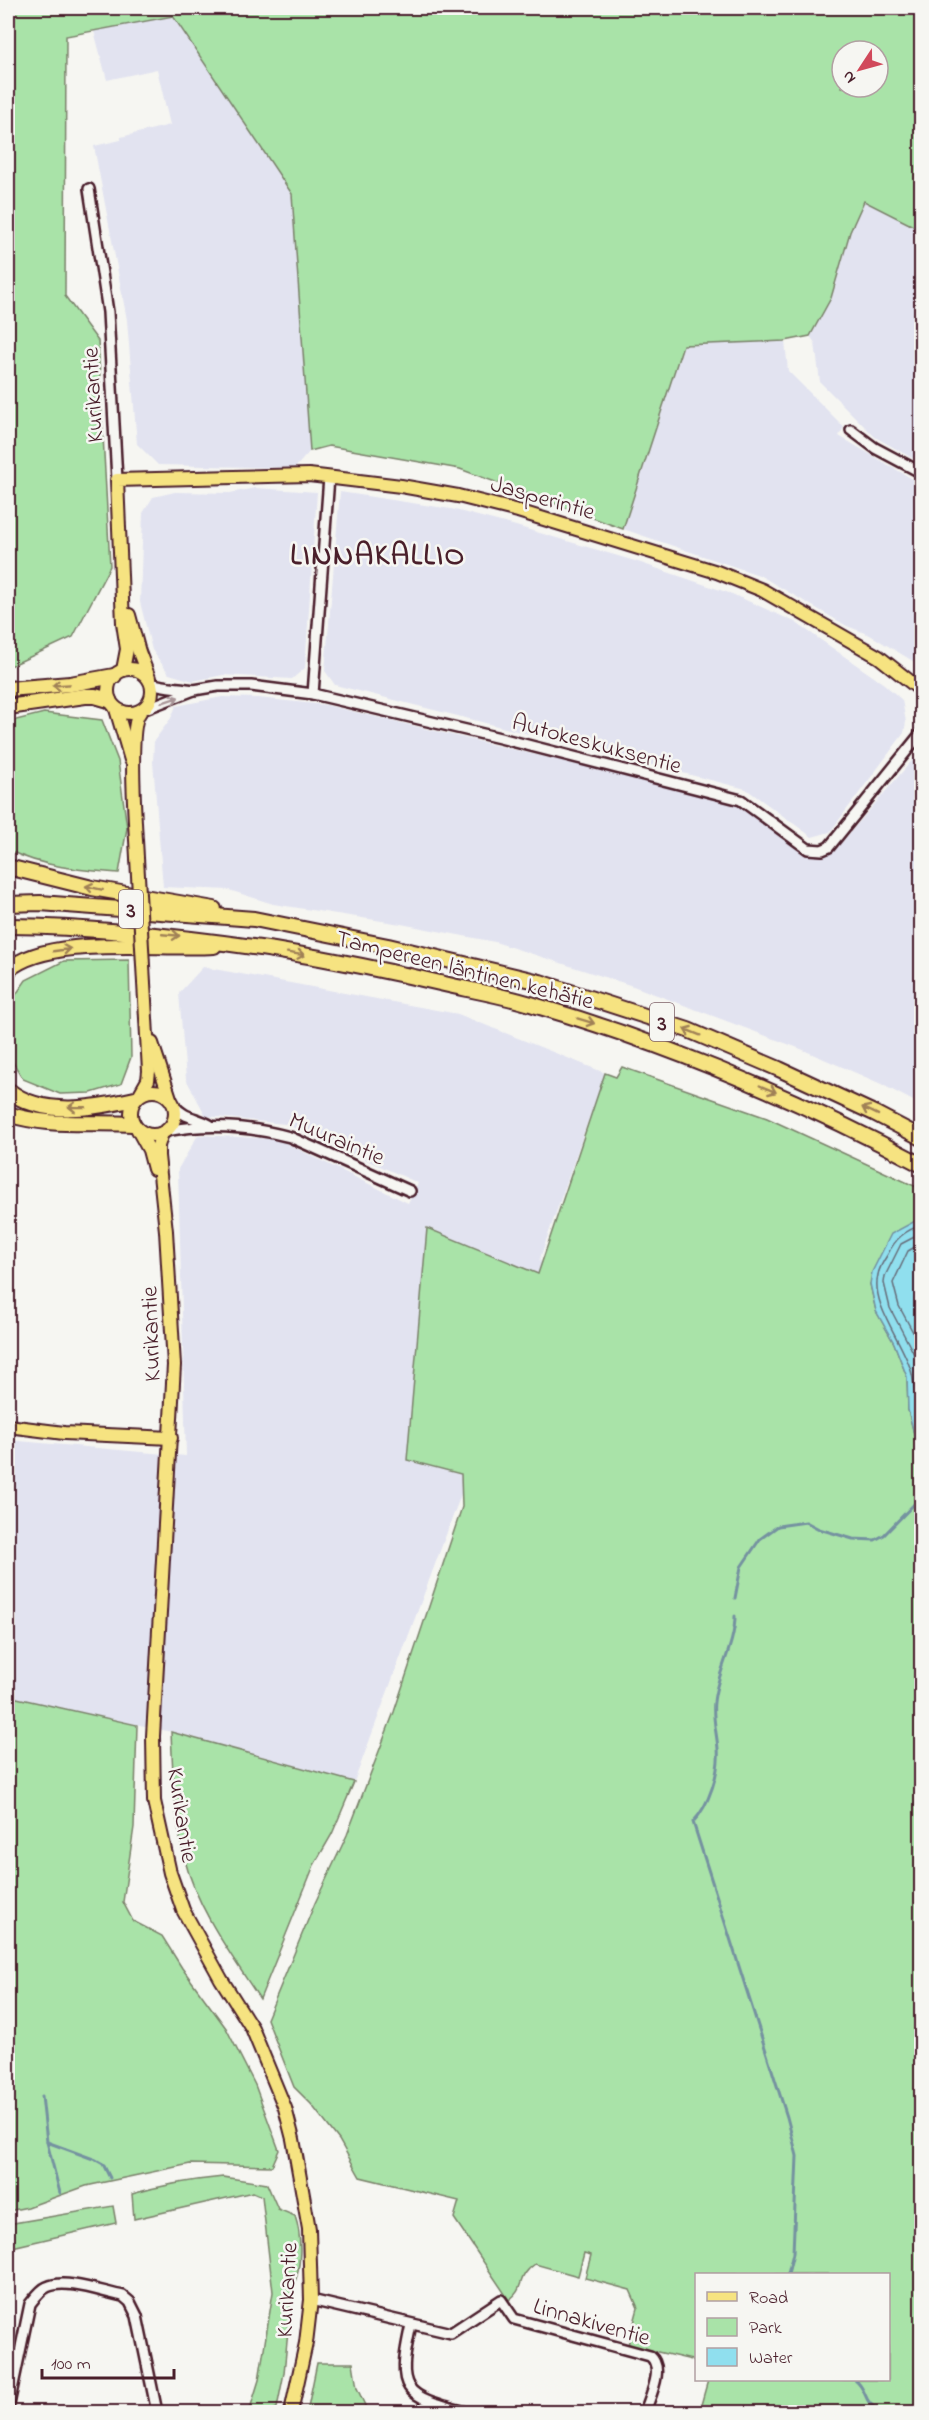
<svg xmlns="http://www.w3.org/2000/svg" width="929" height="2420" viewBox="0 0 929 2420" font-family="'Indie Flower',sans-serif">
<rect width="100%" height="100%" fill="#f6f6f2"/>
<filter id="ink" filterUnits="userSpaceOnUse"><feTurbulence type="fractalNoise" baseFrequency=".0167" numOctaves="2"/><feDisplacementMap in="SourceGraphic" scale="12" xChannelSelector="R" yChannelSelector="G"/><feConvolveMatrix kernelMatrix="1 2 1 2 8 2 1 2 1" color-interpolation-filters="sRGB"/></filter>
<g filter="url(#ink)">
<g fill="#e2e3f0">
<polygon points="173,16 292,194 310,451 295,468 158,465 137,444 127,320 94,146 121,140 121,137 170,125 157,69 107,80 94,31"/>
<polygon points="864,200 921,230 921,463 875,437 820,382 815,343 810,336 831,298 850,232"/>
<polygon points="785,341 788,371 844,427 839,436 921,484 921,666 870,635 847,626 759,575 623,529 683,345"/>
<polygon points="255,488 317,492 305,668 292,679 223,675 193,681 169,674 152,650 140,602 143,513 153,497 175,492 230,493"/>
<polygon points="340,492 451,509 516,526 635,561 732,594 795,622 884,684 902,700 906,722 904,733 830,832 812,837 746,789 335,685 325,671"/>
<polygon points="222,697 258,698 326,705 696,793 739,806 805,851 821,855 837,848 915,757 921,753 921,1105 879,1083 801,1049 633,986 495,942 401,924 273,904 229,890 163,887 153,762 154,741 171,718 176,706"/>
<polygon points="203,967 458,1014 605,1073 539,1261 542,1262 469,1473 354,1782 181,1734 8,1696 8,1440 186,1456 178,1169 198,1135 277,1139 408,1203 418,1183 285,1124 206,1116 186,1079 179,993"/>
</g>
<g fill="#a9e3a8" stroke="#7a816a" stroke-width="1.5" fill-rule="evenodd">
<path d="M8 8H921V230L864 201 850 232 831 298 810 336 785 341 683 345 623 529 460 469 329 446 310 451 292 194 173 16 66 36 65 296 98 341 110 566 73 637 8 667ZM842 51H878V87H842Z"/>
<path d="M44 713 102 720 118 761 127 828 119 873C81 870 42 867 8 850V722Z"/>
<polygon points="129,960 131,1057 121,1084 91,1093 60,1094 23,1079 8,1054 8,1006 26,980 64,961"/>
<path d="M622 1067 767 1118 921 1189V1223L919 1219 870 1284 876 1311 894 1343 907 1377 908 1410 921 1462 919 1466 922 1468 921 2412H699L708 2380H888V2274H696V2361L628 2345 638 2308 630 2290 585 2278 591 2255 584 2253 578 2276 535 2264C515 2278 526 2288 509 2300L454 2218 459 2201 360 2177 339 2140 311 2104 294 2087 267 2019 315 1903 347 1835 394 1712 462 1507 461 1474 407 1460 427 1228 538 1274 605 1073 616 1077Z"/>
<polygon points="8,1696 137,1725 134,1827 123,1902 133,1921 162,1936 182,1968 226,2028 255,2085 279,2150 272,2166 190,2164 86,2186 28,2207 8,2211"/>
<path d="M171 1732 354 1782 332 1834 314 1865 260 1999C231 1955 197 1909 184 1857 174 1816 173 1774 171 1732Z"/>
<path d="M223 2177 267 2184 278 2209 295 2216C302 2236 302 2270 292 2289L284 2373 277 2408 268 2412H249L259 2380 273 2292 262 2196 253 2192 134 2219 132 2194C162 2185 191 2180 223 2177Z"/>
<polygon points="113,2206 116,2223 8,2248 8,2224"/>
<polygon points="317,2363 353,2363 357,2388 368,2412 307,2412"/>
</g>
<polygon fill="#90dfee" stroke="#7492a0" stroke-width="1.5" points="919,1219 922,1223 921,1468 919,1466 921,1461 908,1410 907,1377 894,1343 876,1311 870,1284 872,1272 891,1234"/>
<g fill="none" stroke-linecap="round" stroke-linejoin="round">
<g stroke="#666c79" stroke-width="1.5">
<path d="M922 1225C905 1230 895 1239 888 1254 884 1260 879 1268 878 1275 870 1305 905 1344 912 1374 917 1395 913 1417 922 1438"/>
<polyline points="922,1233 901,1244 885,1276 884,1283 890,1308 915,1356 920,1375 922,1405"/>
<polyline points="922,1243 908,1251 893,1283 899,1306 922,1349"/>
</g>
<g stroke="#7492a0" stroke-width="3">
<polyline points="735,1598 741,1567 760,1539 778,1526 806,1522 819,1529 853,1539 875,1540 884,1535 922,1496"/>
<path d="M735 1616C735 1646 717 1672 714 1702 712 1717 717 1734 718 1749 720 1771 709 1806 693 1822L787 2117 797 2156 793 2253 788 2274"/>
<polyline points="42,2096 47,2142 60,2193"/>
<polyline points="47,2142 96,2160 103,2164 110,2178"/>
<path d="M855 2380C870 2392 860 2403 884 2412"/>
</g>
<g stroke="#4a1f2b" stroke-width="14">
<g id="minor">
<polyline points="89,189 108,312 117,480"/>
<polyline points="851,430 875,448 922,473"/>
<path d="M151 683C165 688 179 687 194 690"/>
<polyline points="313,694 329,477"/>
<polyline points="145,709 194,690 218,686 251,686 313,694 500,738 741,800 808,849 822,850 829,847 922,732"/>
<path d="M174 1105C184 1119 197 1117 210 1125"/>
<path d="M166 1131C207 1123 249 1126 290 1137L410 1191"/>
<path d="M311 2300 451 2333 501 2300 514 2319 650 2356C665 2368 650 2396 645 2412"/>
<path d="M411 2325C396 2392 403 2395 466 2412"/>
<path d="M8 2409 30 2304C35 2298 40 2290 47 2287 66 2278 102 2292 123 2296L130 2302 137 2316 157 2412"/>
</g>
</g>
<g stroke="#4a1f2b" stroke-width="16">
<g id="major">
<polyline points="129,615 139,652 149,678"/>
<circle cx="130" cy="691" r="22"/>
<polyline points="123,670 127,649 123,623 117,480 309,475 401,486 458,496 518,511 717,572 762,590 879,657 922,691"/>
<polyline points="116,709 131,760"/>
<path d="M137 858C136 833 127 727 140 712"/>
<polyline points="152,1043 170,1098"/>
<circle cx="153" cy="1113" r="22"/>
<polyline points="140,1094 148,1080 149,1071 144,983"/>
<polyline points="138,1130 149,1150 154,1169"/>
<polyline points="162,1133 158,1146 158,1156 166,1231 174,1365 153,1736 154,1801 170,1873 183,1910 221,1979 252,2028 285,2108 293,2139 309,2229 311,2300 306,2343 291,2412"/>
<polyline points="8,1426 64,1433 171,1438"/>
</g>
</g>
<g stroke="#4a1f2b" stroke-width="18">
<g id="highway">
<polyline points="8,689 70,684 114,676"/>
<polyline points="8,707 85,696 95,696 109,700"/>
<polyline points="8,867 92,888 214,909"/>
<polyline points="8,904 40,903 254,919 388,946 540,982 688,1030 779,1069 874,1113 922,1138"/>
<path d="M8 926C97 927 186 937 274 950 335 960 394 972 453 986 481 992 510 997 537 1006 671 1045 798 1099 922 1165"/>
<path d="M8 970C49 934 160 950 214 946"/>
<path d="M8 1090C42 1118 95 1108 135 1099"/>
<path d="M8 1114C51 1128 89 1121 133 1124"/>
</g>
</g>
<use href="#minor" stroke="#f6f6f2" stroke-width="9"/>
<use href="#major" stroke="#f6e381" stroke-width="12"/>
<use href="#highway" stroke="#f6e381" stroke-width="14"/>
<g stroke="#4a1f2b" stroke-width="16" stroke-linecap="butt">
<polyline id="major-bridge" points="137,858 144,983"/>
</g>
<use href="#major-bridge" stroke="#f6e381" stroke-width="12"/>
</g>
<defs><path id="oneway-shaft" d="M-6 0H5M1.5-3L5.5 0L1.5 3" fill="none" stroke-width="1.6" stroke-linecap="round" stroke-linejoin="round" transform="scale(1.5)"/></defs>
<g stroke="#a08156">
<use href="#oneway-shaft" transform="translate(61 685) rotate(176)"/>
<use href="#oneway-shaft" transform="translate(94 888) rotate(-168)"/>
<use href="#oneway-shaft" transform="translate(171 935) rotate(5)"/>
<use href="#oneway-shaft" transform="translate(62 950) rotate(-8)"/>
<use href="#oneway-shaft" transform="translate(296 954) rotate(9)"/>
<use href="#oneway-shaft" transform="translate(586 1021) rotate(17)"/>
<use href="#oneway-shaft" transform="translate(692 1032) rotate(-158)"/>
<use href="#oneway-shaft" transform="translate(768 1089) rotate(23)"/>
<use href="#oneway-shaft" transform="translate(77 1107) rotate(-179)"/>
<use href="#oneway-shaft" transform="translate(870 1111) rotate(-154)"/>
</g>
<use stroke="#a99598" href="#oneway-shaft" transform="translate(170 700) rotate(-18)"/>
</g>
<g text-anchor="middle" stroke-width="5" stroke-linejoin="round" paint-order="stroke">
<g fill="#f6f6f2" stroke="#7e6067" stroke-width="1.5">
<rect x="119" y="890" width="24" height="38" rx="4.5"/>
<rect x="650" y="1003" width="24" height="38" rx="4.5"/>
</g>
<g font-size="22" font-weight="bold" fill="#4a1f2b">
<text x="131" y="917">3</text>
<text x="662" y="1030">3</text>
</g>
<g font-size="24" fill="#4a1f2b" stroke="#f6f6f2">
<text transform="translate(92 395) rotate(-93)" y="8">Kurikantie</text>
<text transform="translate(543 497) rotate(16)" y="8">Jasperintie</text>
<text transform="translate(597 743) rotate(15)" y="8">Autokeskuksentie</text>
<text transform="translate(465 969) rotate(14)" y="8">Tampereen läntinen kehätie</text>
<text transform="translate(337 1138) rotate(23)" y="8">Muuraintie</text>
<text transform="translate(150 1334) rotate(-92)" y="8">Kurikantie</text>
<text transform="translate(183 1815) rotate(81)" y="8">Kurikantie</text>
<text transform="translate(286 2290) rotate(-87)" y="8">Kurikantie</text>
<text transform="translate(592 2321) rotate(16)" y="8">Linnakiventie</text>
</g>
<g font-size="30" font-weight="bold" letter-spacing="1.5" fill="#4a1f2b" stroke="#f6f6f2">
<text x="378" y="564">LINNAKALLIO</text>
</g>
</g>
<rect width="929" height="2420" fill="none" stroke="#f6f6f2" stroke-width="30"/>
<rect x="15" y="15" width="899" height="2390" fill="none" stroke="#4a1f2b" stroke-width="2" filter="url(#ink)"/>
<rect x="695" y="2273" width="195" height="108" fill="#f6f6f2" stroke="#b1a0a2" stroke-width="1.5"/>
<rect x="707" y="2292" width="30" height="9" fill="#f6e381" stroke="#b1a0a2" stroke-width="1.5"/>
<text x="749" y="2303" font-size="18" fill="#4a1f2b">Road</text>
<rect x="707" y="2318" width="30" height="18" fill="#a9e3a8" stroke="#b1a0a2" stroke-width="1.5"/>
<text x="749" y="2333" font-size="18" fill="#4a1f2b">Park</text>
<rect x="707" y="2348" width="30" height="18" fill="#90dfee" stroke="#b1a0a2" stroke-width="1.5"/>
<text x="749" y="2363" font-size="18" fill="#4a1f2b">Water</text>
<g transform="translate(860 69) rotate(234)"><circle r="28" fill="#f6f6f2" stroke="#b1a0a2" stroke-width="1.5"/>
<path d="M0-4.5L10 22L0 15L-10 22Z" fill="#d1495b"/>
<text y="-9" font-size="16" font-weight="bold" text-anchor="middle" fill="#4a1f2b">N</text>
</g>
<path d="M42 2369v9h132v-9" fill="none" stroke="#4a1f2b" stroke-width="3"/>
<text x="51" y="2369" font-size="18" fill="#4a1f2b" stroke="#f6f6f2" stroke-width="4.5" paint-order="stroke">100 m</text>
</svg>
